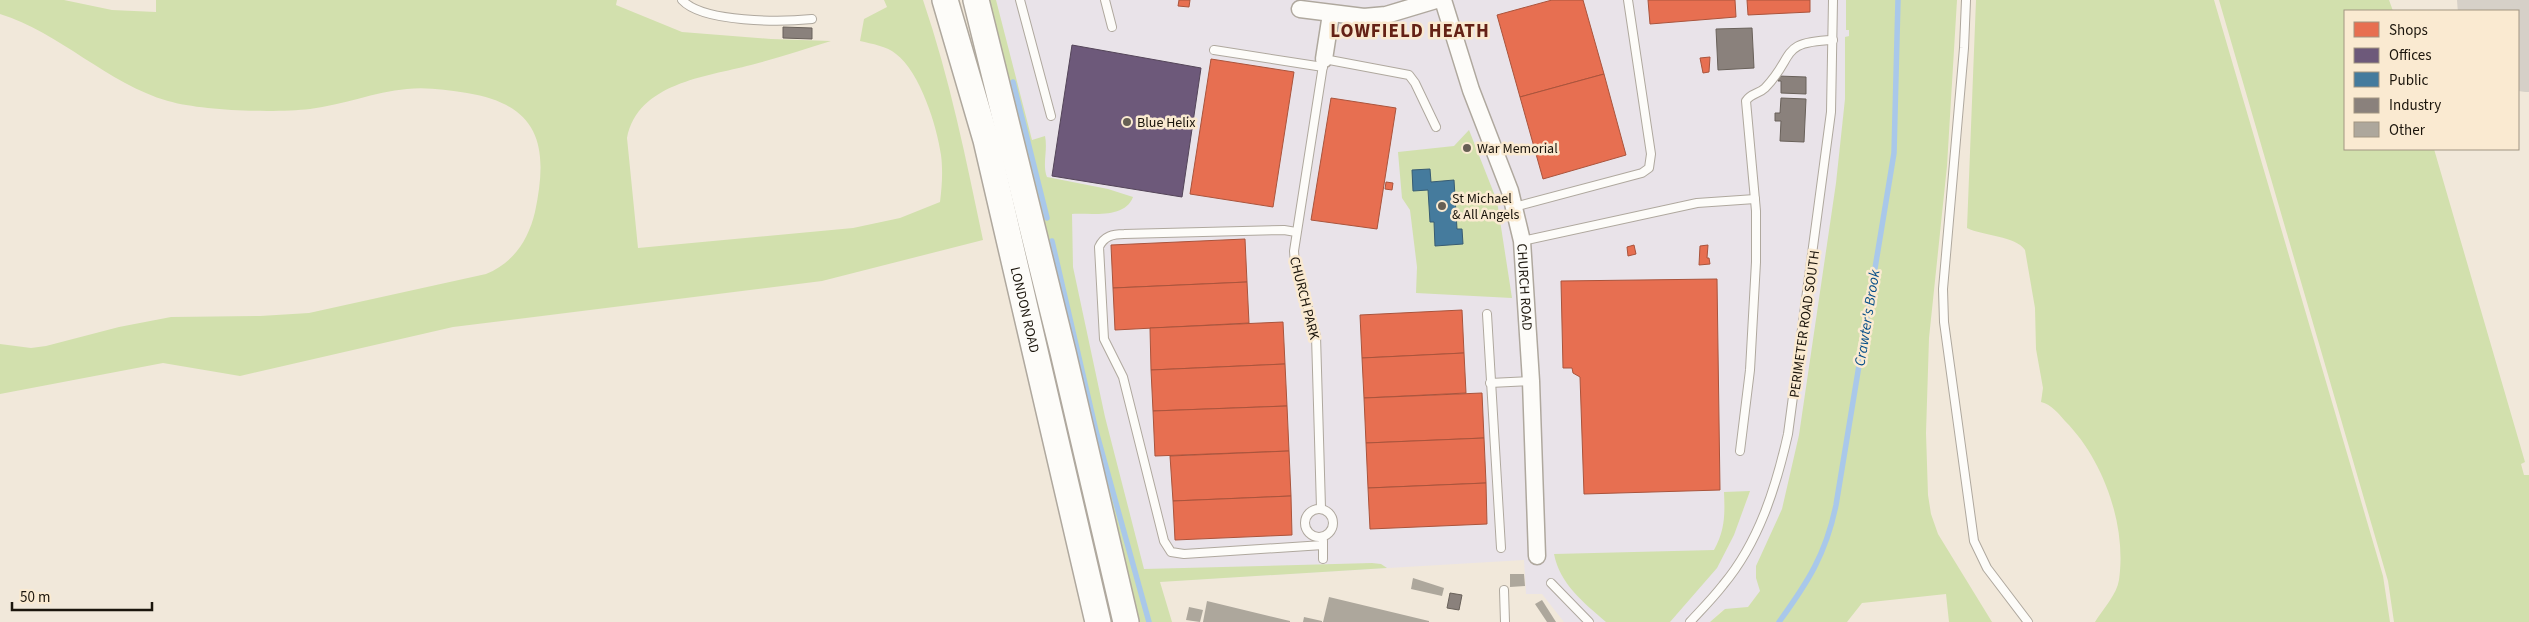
<svg xmlns="http://www.w3.org/2000/svg" width="2529" height="622" viewBox="0 0 2529 622" font-family="'Source Sans 3',sans-serif">
<rect width="100%" height="100%" fill="#f1e8da"/>
<path fill="#e9e3e9" fill-rule="evenodd" d="M996 0H1852V88L1806 436 1761 590 1748 607 1721 611 1711 622H1564L1542 594H1526L1524 560 1136 583ZM1724 492H1750L1727 550H1714L1722 535 1725 521Z"/>
<g fill="#d2e0ad">
<path d="M0 0H64L112 10 156 12V0H617L616 5 682 32 771 39 831 41C805 49 778 58 751 65 705 77 638 83 627 138L638 248 853 228 900 218 940 202C942 187 943 170 941 155 937 126 920 72 896 54 887 46 872 44 860 41L864 19 887 7 884 0H923C950 79 966 159 983 240L822 281 453 327 240 376 163 363 0 394V344L31 348 46 346 119 327 171 317 260 316 309 313 486 274C513 263 528 241 535 212 549 146 540 105 467 93 447 90 427 87 407 89 374 92 343 105 310 109 273 113 203 111 168 101 108 84 59 32 0 14Z"/>
<path d="M985 0H996L1032 140 1045 136C1048 150 1042 165 1047 177L1108 189 1133 197C1125 219 1091 213 1072 214L1073 267 1105 417 1144 569 1372 563 1381 564 1387 568 1160 582 1172 622H1138L1087 406Z"/>
<polygon points="1846,0 1957,0 1947,166 1929,338 1926,433 1928,495 1931,514 1938,534 1992,622 1949,622 1946,594 1862,603 1847,622 1710,622 1725,609 1748,607 1760,591 1756,578 1756,566 1782,509 1799,435 1836,183 1845,99 1845,37 1849,36 1849,30 1846,30"/>
<path d="M1976 0H2214L2383 576 2390 622H2095C2103 609 2117 594 2119 580 2127 525 2103 459 2065 421 2058 413 2052 405 2041 402L2043 388 2036 349 2035 308 2025 250C2016 236 1983 236 1967 228Z"/>
<polygon points="2219,0 2389,0 2393,11 2345,11 2345,149 2434,149 2525,462 2521,464 2524,475 2529,475 2529,622 2394,622 2388,581"/>
<polygon points="1469,130 1497,201 1512,298 1416,293 1417,267 1410,210 1402,198 1398,152 1454,146"/>
<path d="M1750 491 1734 535 1717 568 1670 622H1606C1583 602 1560 584 1554 554L1714 550C1725 530 1725 515 1724 492Z"/>
</g>
<g fill="#e76f51" stroke="#aa543c">
<polygon points="1179,0 1190,0 1189,7 1178,6"/>
<polygon points="1552,0 1583,0 1604,74 1520,97 1497,15"/>
<polygon points="1648,0 1735,0 1736,17 1650,24"/>
<polygon points="1747,0 1810,0 1810,12 1748,15"/>
<polygon points="1710,57 1709,72 1703,73 1700,58"/>
<polygon points="1211,59 1294,72 1273,207 1190,194"/>
<polygon points="1604,74 1626,155 1543,179 1520,97"/>
<polygon points="1331,98 1396,108 1377,229 1311,220"/>
<polygon points="1386,182 1393,183 1392,190 1385,189"/>
<polygon points="1245,239 1247,282 1113,288 1111,245"/>
<polygon points="1634,245 1636,254 1628,256 1627,247"/>
<polygon points="1708,245 1707,258 1709,258 1710,264 1699,265 1700,246"/>
<polygon points="1717,279 1720,490 1584,494 1580,377 1573,373 1572,368 1563,368 1561,281"/>
<polygon points="1247,282 1249,323 1115,330 1113,288"/>
<polygon points="1462,310 1464,353 1362,358 1360,315"/>
<polygon points="1283,322 1285,364 1151,370 1150,328"/>
<polygon points="1464,353 1466,393 1364,398 1362,358"/>
<polygon points="1285,364 1287,406 1153,411 1151,370"/>
<polygon points="1482,393 1484,438 1366,443 1364,398"/>
<polygon points="1287,406 1289,451 1155,456 1153,411"/>
<polygon points="1484,438 1486,483 1368,488 1366,443"/>
<polygon points="1289,451 1291,496 1173,501 1170,456"/>
<polygon points="1486,483 1487,524 1370,529 1368,488"/>
<polygon points="1291,496 1292,535 1175,540 1173,501"/>
</g>
<polygon fill="#6d597a" stroke="#544559" points="1072,45 1201,68 1182,197 1052,176"/>
<polygon fill="#457b9d" stroke="#385c72" points="1430,169 1431,182 1454,180 1457,229 1462,229 1463,244 1435,246 1434,222 1430,222 1428,190 1413,191 1412,170"/>
<g fill="#8a817c" stroke="#69615a">
<polygon points="783,27 812,28 812,39 783,38"/>
<polygon points="1752,28 1754,68 1718,70 1716,29"/>
<polygon points="1778,76 1806,77 1806,94 1781,93 1781,81 1778,81"/>
<polygon points="1781,98 1806,99 1804,142 1780,141 1781,121 1775,121 1775,113 1780,113"/>
<polygon points="1450,593 1462,595 1459,610 1447,608"/>
</g>
<g fill="none" stroke-linecap="round" stroke-linejoin="round">
<g stroke="#a9c8ea" stroke-width="5.5">
<polyline points="1013,82 1047,218"/>
<polyline points="1052,241 1096,431 1149,622"/>
<path d="M1779 622C1808 582 1826 554 1836 505L1894 153 1898 0"/>
</g>
<polyline stroke="#d6d0c8" stroke-width="126" points="2520,0 2529,29"/>
</g>
<g fill="#ada79c">
<polygon points="1510,574 1524,574 1525,586 1510,587"/>
<polygon points="1413,578 1444,588 1442,596 1411,589"/>
<polygon points="1329,597 1429,621 1429,622 1323,622"/>
<polygon points="1542,600 1556,622 1547,622 1535,604"/>
<polygon points="1207,601 1290,621 1290,622 1203,622"/>
<polygon points="1189,607 1203,610 1200,622 1186,620"/>
<polygon points="1304,617 1322,621 1322,622 1303,622"/>
</g>
<g fill="none" stroke-linecap="round" stroke-linejoin="round">
<g stroke="#afa89e" stroke-width="10">
<g id="lane">
<path d="M682 0C703 23 782 22 812 19"/>
<polyline points="1020,0 1051,116"/>
<polyline points="1105,0 1112,27"/>
<polyline points="1966,0 1964,48 1943,289 1944,322 1974,541 1987,568 2028,622"/>
<polyline points="1214,50 1323,67"/>
<polyline points="1514,207 1642,173 1649,168 1651,154 1628,0"/>
<path d="M1296 232 1284 230 1124 234C1113 234 1104 236 1099 247L1104 339 1123 377 1164 541 1171 552 1184 554 1323 545"/>
<polyline points="1522,241 1697,203 1755,199"/>
<polyline points="1487,314 1501,548"/>
<polyline points="1490,383 1531,381"/>
<path d="M1740 451 1750 370 1756 262V211L1746 101C1751 93 1759 94 1765 88 1796 56 1778 42 1833 40"/>
<polyline points="1321,508 1316,336 1295,264 1294,251 1324,59 1409,75 1415,83 1436,127"/>
<circle cx="1319" cy="523" r="14"/>
<polyline points="1323,541 1323,559"/>
<polyline points="1551,583 1589,622"/>
<polyline points="1504,590 1505,622"/>
<path d="M1690 622C1701 610 1713 598 1723 585 1759 542 1776 487 1788 434L1831 112 1833 0"/>
</g>
</g>
<g stroke="#afa89e" stroke-width="19">
<g id="street">
<path id="s1" d="M1443 0 1471 90 1510 191 1522 241 1531 381 1537 556"/>
<polyline points="1300,9 1364,17 1386,15 1436,0"/>
<polyline points="1324,59 1331,14"/>
</g>
</g>
<g stroke="#afa89e" stroke-width="28">
<g id="primary">
<path id="s2" d="M945 0 986 140 1098 622"/>
<polyline points="976,0 1063,352 1126,622"/>
</g>
</g>
<use href="#lane" stroke="#fdfcf9" stroke-width="8"/>
<use href="#street" stroke="#fdfcf9" stroke-width="16"/>
<use href="#primary" stroke="#fdfcf9" stroke-width="25"/>
</g>
<g fill="#665f54" stroke="#faead1" stroke-width="2">
<circle cx="1127" cy="122" r="5"/>
<circle cx="1467" cy="148" r="5"/>
<circle cx="1442" cy="206" r="5"/>
</g>
<g text-anchor="middle" stroke-width="5" stroke-linejoin="round" paint-order="stroke">
<g font-size="14" fill="#1b150c" stroke="#faead1" text-anchor="start">
<text x="1137" y="127">Blue Helix</text>
<text x="1477" y="153">War Memorial</text>
<text x="1452" y="203">St Michael<tspan x="1452" dy="16">&amp; All Angels</tspan></text>
</g>
<g font-size="14" fill="#1b150c" stroke="#faead1">
<text dy="5" stroke="none"><textPath href="#s1" startOffset="300">CHURCH ROAD</textPath></text>
<text transform="translate(1305 298) rotate(76)" y="5">CHURCH PARK</text>
<text dy="5" stroke="none"><textPath href="#s2" startOffset="320">LONDON ROAD</textPath></text>
<text transform="translate(1804 324) rotate(-82)" y="5">PERIMETER ROAD SOUTH</text>
</g>
<g font-size="15" font-style="italic" fill="#054d88" stroke="#faead1">
<text transform="translate(1867 318) rotate(-81)" y="5">Crawter's Brook</text>
</g>
<g font-size="19" font-weight="bold" letter-spacing="1" fill="#642115" stroke="#faead1">
<text x="1410" y="37">LOWFIELD HEATH</text>
</g>
</g>
<rect x="2344" y="10" width="175" height="140" fill="#faead1" stroke="#a19582"/>
<rect x="2354" y="22" width="25" height="15" fill="#e76f51" stroke="#a19582"/>
<text x="2389" y="35" font-size="15" fill="#1b150c">Shops</text>
<rect x="2354" y="48" width="25" height="15" fill="#6d597a" stroke="#a19582"/>
<text x="2389" y="60" font-size="15" fill="#1b150c">Offices</text>
<rect x="2354" y="72" width="25" height="15" fill="#457b9d" stroke="#a19582"/>
<text x="2389" y="85" font-size="15" fill="#1b150c">Public</text>
<rect x="2354" y="98" width="25" height="15" fill="#8a817c" stroke="#a19582"/>
<text x="2389" y="110" font-size="15" fill="#1b150c">Industry</text>
<rect x="2354" y="122" width="25" height="15" fill="#ada79c" stroke="#a19582"/>
<text x="2389" y="135" font-size="15" fill="#1b150c">Other</text>
<path d="M12 602v8h140v-8" fill="none" stroke="#1b150c" stroke-width="2.5"/>
<text x="20" y="602" font-size="15" fill="#1b150c" stroke="#faead1" stroke-width="4" paint-order="stroke">50 m</text>
</svg>
